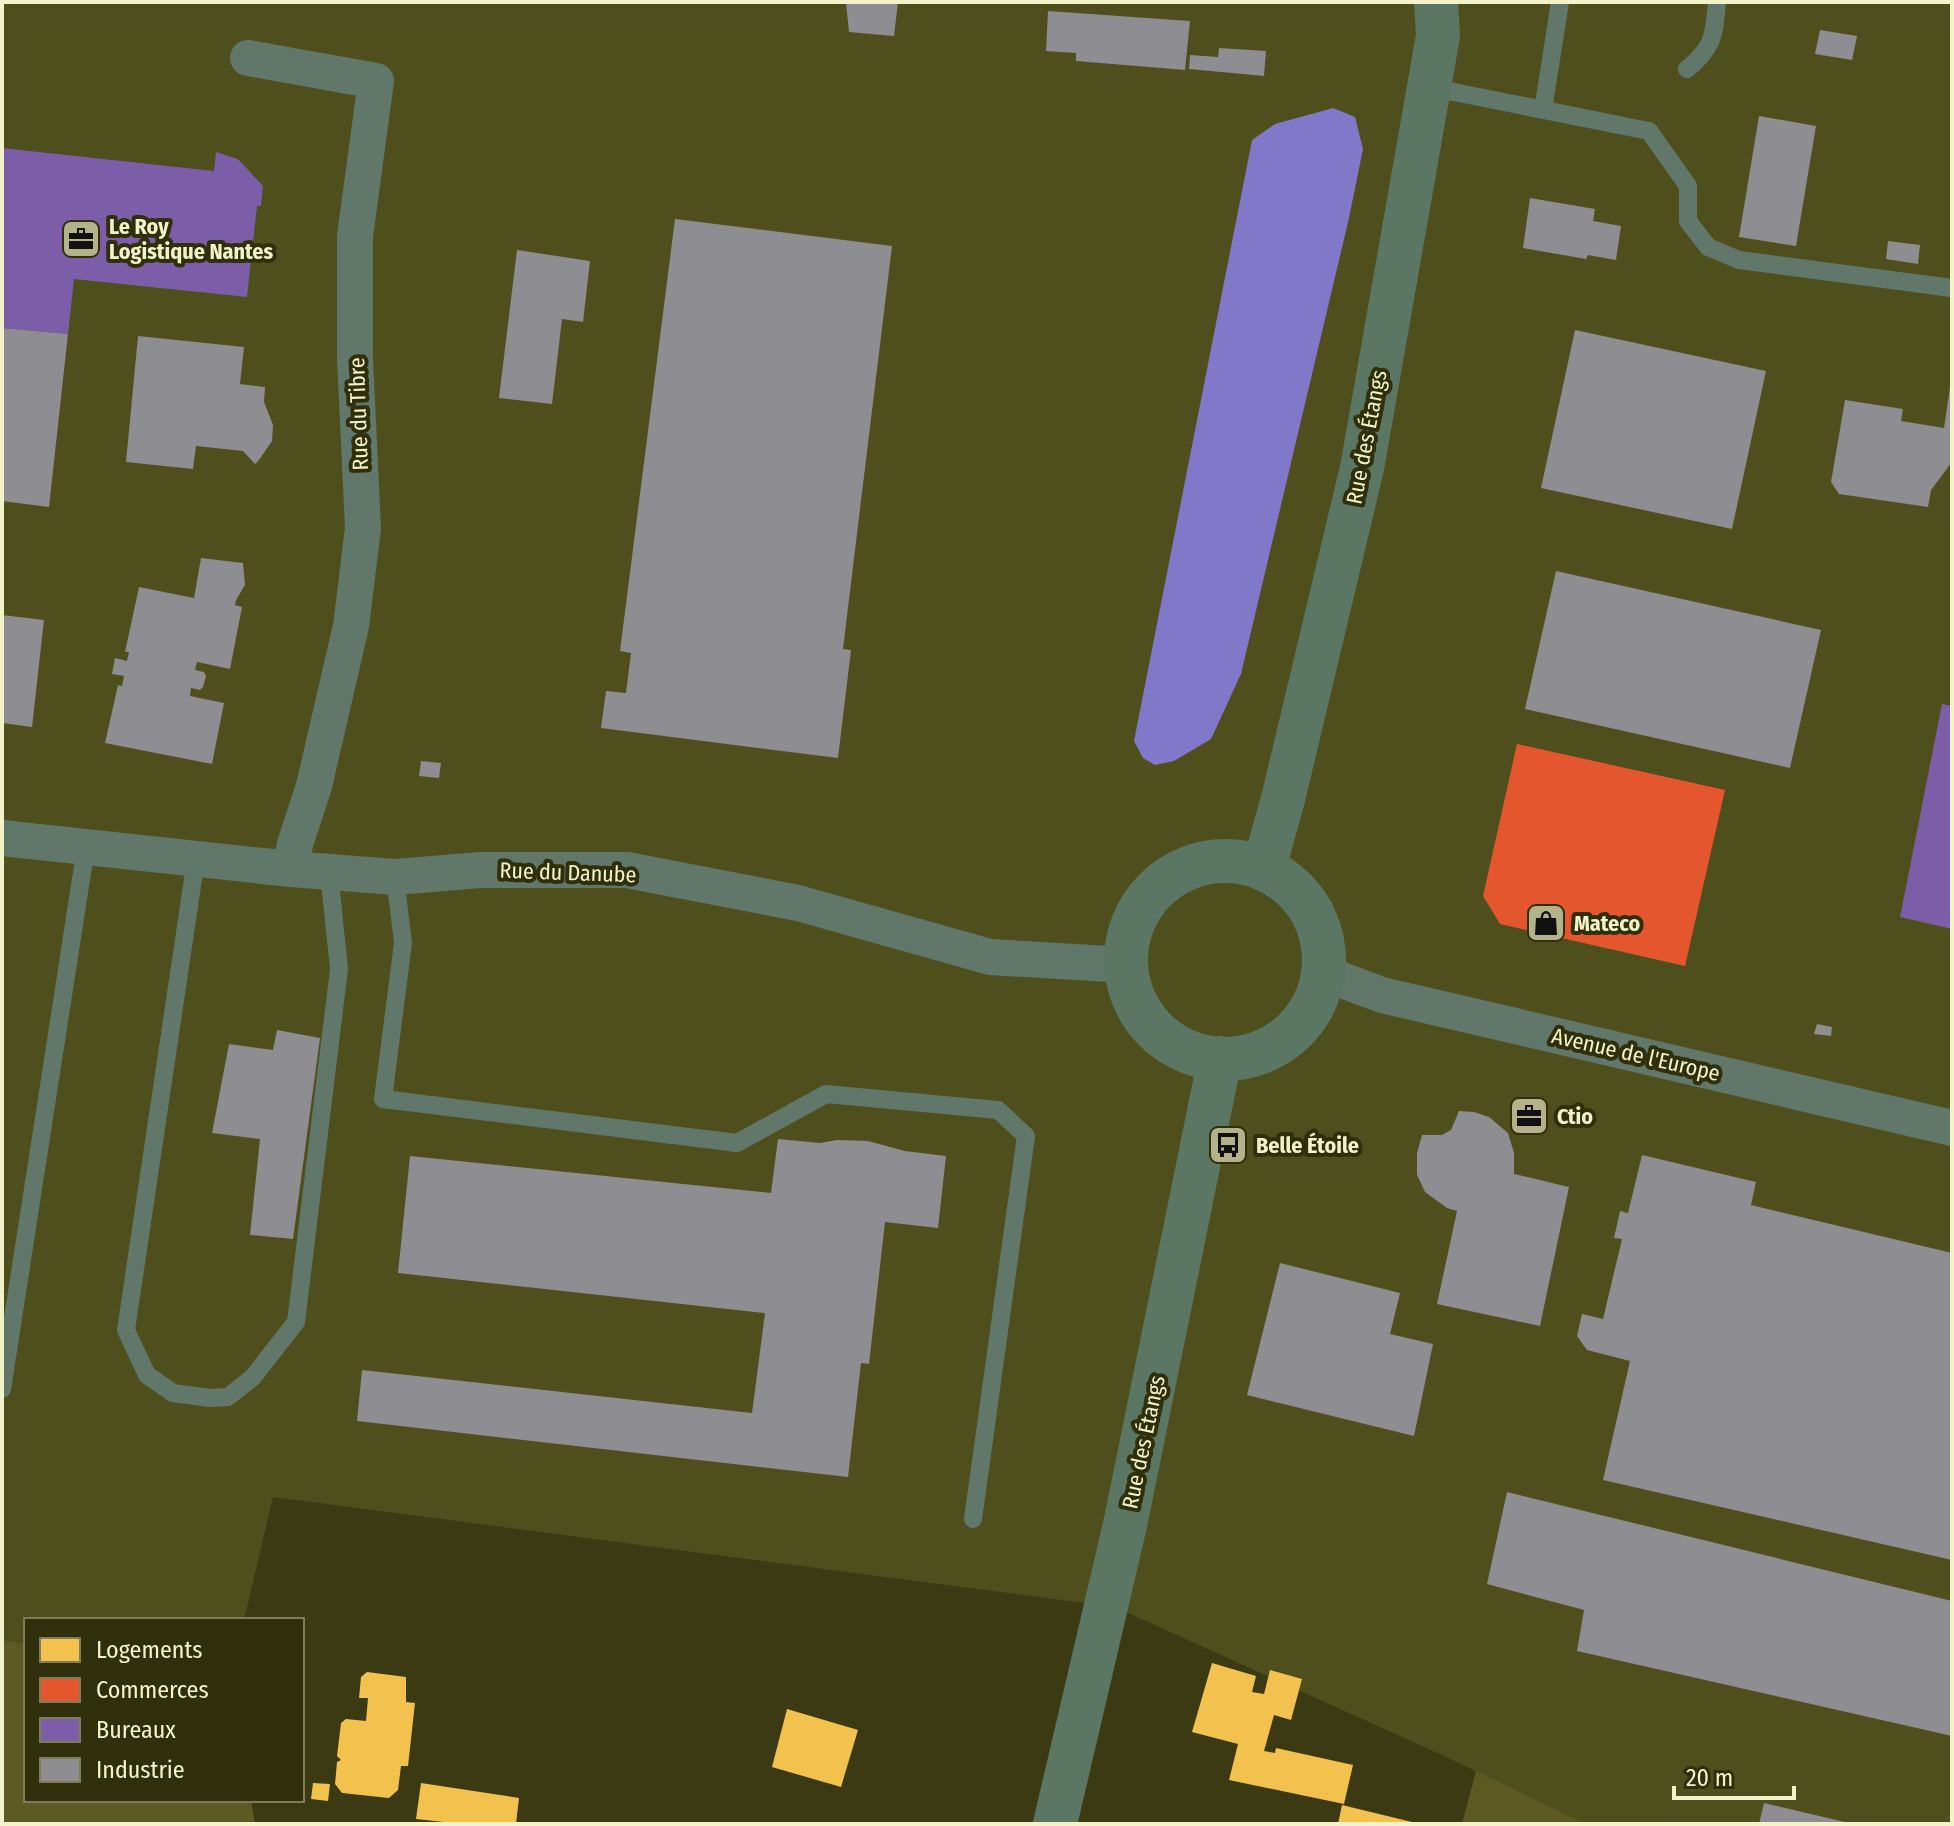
<svg xmlns="http://www.w3.org/2000/svg" width="1954" height="1826" viewBox="0 0 1954 1826" font-family="'Fira Sans Condensed',sans-serif">
<rect width="100%" height="100%" fill="#3c3a12"/>
<polygon fill="#4f4e1d" points="2,2 1952,2 1952,1824 1586,1824 1444,1756 1115,1607 273,1497 244,1620 26,1620 26,1644 2,1640"/>
<g fill="#5c5a22">
<polygon points="2,1640 26,1644 26,1800 251,1800 255,1824 2,1824"/>
<polygon points="1476,1771 1586,1824 1462,1824"/>
</g>
<polygon fill="#8278ca" points="1333,108 1355,117 1363,149 1349,218 1241,674 1211,739 1174,761 1155,765 1143,758 1134,741 1252,140 1275,124"/>
<g fill="#f2c14e">
<polygon points="1212,1663 1256,1676 1252,1692 1264,1694 1270,1670 1302,1679 1291,1720 1274,1715 1264,1751 1275,1753 1276,1748 1353,1765 1344,1804 1229,1780 1238,1744 1192,1732"/>
<polygon points="367,1672 406,1677 406,1702 415,1703 408,1766 401,1766 398,1790 389,1798 342,1793 335,1784 337,1762 341,1760 337,1756 341,1723 346,1719 366,1721 368,1698 359,1698 361,1677"/>
<polygon points="787,1709 858,1730 841,1787 772,1767"/>
<polygon points="313,1783 330,1784 328,1801 311,1799"/>
<polygon points="421,1783 519,1798 516,1824 462,1824 416,1819"/>
<polygon points="1342,1805 1416,1823 1416,1824 1338,1824"/>
</g>
<polygon fill="#e4572e" points="1517,744 1725,790 1685,966 1500,924 1483,896"/>
<g fill="#7b5ea7">
<polygon points="2,148 214,171 216,152 238,159 263,186 261,206 257,206 247,297 74,279 68,334 2,328"/>
<polygon points="1942,704 1952,706 1952,929 1900,917"/>
</g>
<g fill="#8d8d92">
<polygon points="846,2 898,2 894,36 849,32"/>
<polygon points="1048,11 1190,21 1185,70 1076,61 1076,53 1046,51"/>
<polygon points="1820,30 1857,36 1852,60 1815,54"/>
<polygon points="1219,48 1266,51 1264,76 1189,69 1190,55 1218,57"/>
<polygon points="1759,116 1816,126 1796,246 1739,237"/>
<polygon points="1530,198 1595,209 1593,221 1621,226 1616,260 1588,255 1586,259 1523,248"/>
<polygon points="675,219 892,246 843,649 851,650 838,758 601,728 606,691 626,693 631,653 620,651"/>
<polygon points="1888,241 1920,245 1918,264 1886,259"/>
<polygon points="517,250 590,261 583,322 562,319 552,404 499,398"/>
<polygon points="2,328 68,334 49,507 2,501"/>
<polygon points="1575,330 1766,371 1732,529 1541,488"/>
<polygon points="138,336 244,347 240,384 265,387 264,402 273,425 272,441 259,460 255,464 243,451 196,446 193,469 126,462"/>
<polygon points="1950,387 1952,462 1931,490 1928,507 1839,494 1831,482 1845,400 1903,409 1901,421 1944,428"/>
<polygon points="201,558 243,563 245,585 236,600 235,605 242,607 230,669 197,662 195,670 204,672 206,676 203,687 200,690 191,688 190,696 224,703 212,764 105,743 118,685 122,686 124,676 112,674 115,658 127,661 129,652 125,652 139,587 194,598"/>
<polygon points="1556,571 1821,630 1790,768 1525,709"/>
<polygon points="2,615 44,620 32,727 2,723"/>
<polygon points="421,761 441,763 439,778 419,776"/>
<polygon points="1817,1024 1832,1027 1831,1036 1814,1034"/>
<polygon points="277,1030 320,1038 293,1239 250,1235 260,1139 212,1133 229,1044 273,1050"/>
<polygon points="1459,1111 1474,1112 1489,1117 1508,1133 1514,1153 1514,1174 1569,1187 1540,1326 1437,1304 1457,1211 1447,1208 1425,1192 1417,1175 1417,1153 1422,1135 1442,1135 1451,1130"/>
<polygon points="778,1139 820,1143 837,1140 868,1141 905,1151 946,1156 938,1228 885,1222 869,1364 861,1363 848,1477 357,1421 362,1370 752,1413 765,1313 398,1273 410,1156 771,1193"/>
<polygon points="1642,1155 1756,1182 1751,1205 1952,1253 1952,1560 1603,1480 1630,1361 1587,1350 1577,1336 1582,1314 1603,1319 1622,1239 1614,1238 1620,1211 1628,1213"/>
<polygon points="1280,1263 1400,1293 1390,1334 1433,1344 1414,1436 1247,1395"/>
<polygon points="1507,1492 1952,1601 1952,1736 1577,1651 1584,1610 1487,1584"/>
<polygon points="1764,1803 1849,1823 1849,1824 1759,1824"/>
</g>
<g fill="none" stroke-linecap="round" stroke-linejoin="round">
<g stroke="#607769" stroke-width="18">
<path d="M1687 69C1714 47 1714 35 1717 2"/>
<polyline points="1429,87 1649,131 1688,186 1688,221 1708,247 1739,260 1952,288"/>
<polyline points="1543,110 1560,2"/>
<polyline points="196,859 126,1330 147,1375 173,1393 210,1398 228,1397 253,1377 296,1322 339,969 329,872"/>
<polyline points="395,877 403,943 383,1099 737,1143 826,1094 998,1110 1026,1136 973,1519"/>
<polyline points="2,1389 86,847"/>
</g>
<g stroke="#607769" stroke-width="36">
<polyline points="248,58 376,81 355,236 355,358 363,528 351,626 314,786 295,844 291,869"/>
<polyline points="2,838 291,869 395,877 481,870 627,870 798,903 990,957 1127,965"/>
<polyline points="1323,973 1382,995 1952,1128"/>
</g>
<g stroke="#5b7662" stroke-width="44">
<circle cx="1225" cy="960" r="99"/>
<polyline points="1264,867 1283,799 1362,468 1438,36 1436,2"/>
<polyline points="1055,1824 1125,1525 1220,1058"/>
</g>
</g>
<defs>
<g id="office-square" transform="scale(2)"><rect x="-9" y="-9" width="18" height="18" rx="4" fill="#b3b28a" stroke="#302f0c"/><path d="M-6-3h4V-5.5h4V-3h4V5H-6ZM-1-4.5V-3h2v-1.5ZM-6 0V1H6V0Z" fill="#111"/></g>
<g id="shop-square" transform="scale(2)"><rect x="-9" y="-9" width="18" height="18" rx="4" fill="#b3b28a" stroke="#302f0c"/><path d="M-5-2.5h2.3a2.7 3.5 0 0 1 5.4 0H5L5.5 6h-11ZM-1.5-2.5h3a1.5 2.3 0 0 0-3 0Z" fill="#111"/></g>
<g id="bus-square" transform="scale(2)"><rect x="-9" y="-9" width="18" height="18" rx="4" fill="#b3b28a" stroke="#302f0c"/><path d="M-5-6H5V4H4V6H2V4H-2V6H-4V4H-5ZM-3.5-4V0h7V-4ZM-3.5 1.2v1.5H-2V1.2ZM2 1.2v1.5H3.5V1.2Z" fill="#111"/></g>
</defs>
<g fill-rule="evenodd">
<use href="#office-square" x="81" y="239"/>
<use href="#shop-square" x="1546" y="923"/>
<use href="#office-square" x="1529" y="1116"/>
<use href="#bus-square" x="1228" y="1145"/>
</g>
<g text-anchor="middle" stroke-width="8" stroke-linejoin="round" paint-order="stroke">
<g font-size="22" font-weight="bold" fill="#f3f3ca" stroke="#302f0c" text-anchor="start">
<text x="109" y="234">Le Roy<tspan x="109" dy="25">Logistique Nantes</tspan></text>
<text x="1574" y="931">Mateco</text>
<text x="1557" y="1124">Ctio</text>
<text x="1256" y="1153">Belle Étoile</text>
</g>
<g font-size="22" fill="#f3f3ca" stroke="#302f0c">
<text transform="translate(358 414) rotate(-92)" y="8">Rue du Tibre</text>
<text transform="translate(1366 437) rotate(-79)" y="8">Rue des Étangs</text>
<text transform="translate(568 872) rotate(2)" y="8">Rue du Danube</text>
<text transform="translate(1636 1054) rotate(13)" y="8">Avenue de l'Europe</text>
<text transform="translate(1143 1442) rotate(-78)" y="8">Rue des Étangs</text>
</g>
</g>
<rect width="1954" height="1826" fill="none" stroke="#f3f3ca" stroke-width="8"/>
<rect x="24" y="1618" width="280" height="184" fill="#302f0c" stroke="#7e7d58" stroke-width="2"/>
<rect x="40" y="1638" width="40" height="24" fill="#f2c14e" stroke="#7e7d58" stroke-width="2"/>
<text x="96" y="1658" font-size="24" fill="#f3f3ca">Logements</text>
<rect x="40" y="1678" width="40" height="24" fill="#e4572e" stroke="#7e7d58" stroke-width="2"/>
<text x="96" y="1698" font-size="24" fill="#f3f3ca">Commerces</text>
<rect x="40" y="1718" width="40" height="24" fill="#7b5ea7" stroke="#7e7d58" stroke-width="2"/>
<text x="96" y="1738" font-size="24" fill="#f3f3ca">Bureaux</text>
<rect x="40" y="1758" width="40" height="24" fill="#8d8d92" stroke="#7e7d58" stroke-width="2"/>
<text x="96" y="1778" font-size="24" fill="#f3f3ca">Industrie</text>
<path d="M1674 1786v12h120v-12" fill="none" stroke="#f3f3ca" stroke-width="4"/>
<text x="1686" y="1786" font-size="24" fill="#f3f3ca" stroke="#302f0c" stroke-width="6" paint-order="stroke">20 m</text>
</svg>
